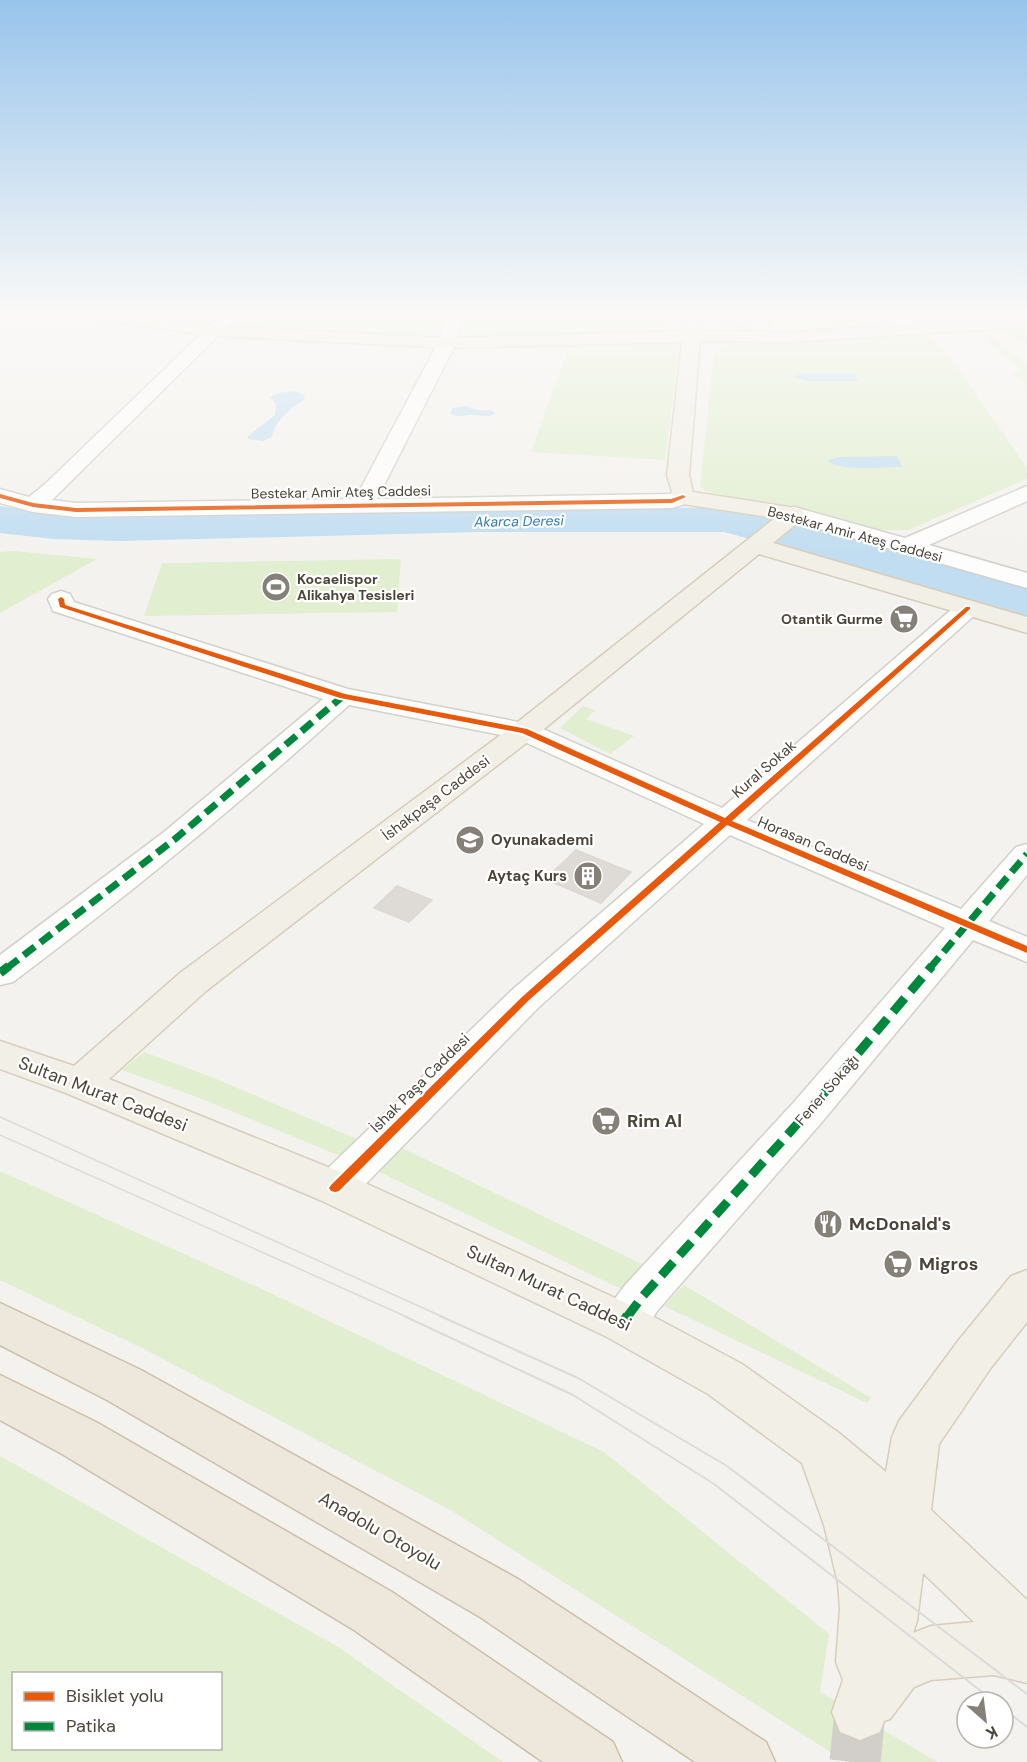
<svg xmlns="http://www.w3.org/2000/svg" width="1027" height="1762" viewBox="0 0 1027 1762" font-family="'DM Sans',sans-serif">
<rect width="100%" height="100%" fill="#f4f2ee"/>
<g fill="#e1eecf" fill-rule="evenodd">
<polygon points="102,310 226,310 217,319 191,324"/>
<polygon points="250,310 448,310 439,330 420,336 242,329 238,323"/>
<polygon points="471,310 665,310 668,323 654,333 477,336 464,331"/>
<path d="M722 310H851L878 322C830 324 767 333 722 310Z"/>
<polygon points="1027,325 1027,342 1019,342 1003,330 986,331 1027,364 1027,385 1013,375 1021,369 977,331 927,334 947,353 1027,468 1027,479 908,530 874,530 780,506 708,492 700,487 714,353 735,343"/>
<polygon points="677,343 679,352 665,460 531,452 569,346"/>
<polygon points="14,551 97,559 0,613 0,552"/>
<polygon points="401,559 397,612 144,616 162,563"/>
<polygon points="583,706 595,710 586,719 634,736 610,754 560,728"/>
<polygon points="144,1052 214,1078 357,1139 340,1156 202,1099 122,1070"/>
<polygon points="402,1148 642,1264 621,1289 379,1172"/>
<polygon points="0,1171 264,1290 604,1452 829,1634 820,1692 937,1762 846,1762 452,1511 146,1350 0,1280"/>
<polygon points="684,1285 871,1398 867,1403 664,1306"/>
<path d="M0 1456 338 1647 503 1762H0ZM14 1674H220V1748H14Z"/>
</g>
<g fill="#c0ddf1">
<polygon points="803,373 854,373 858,381 807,381 792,377"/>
<path d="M294 391 303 394 305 399C291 409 276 418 272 437L262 441 248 439V436L275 415 276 405 270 397 278 393Z"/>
<path d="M465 406 478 410H491L495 413C487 419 484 415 476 415 466 414 460 419 450 413L453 408Z"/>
<path d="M897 456 902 467C884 467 841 472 827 461L839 457Z"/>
<polygon points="0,506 47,513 93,517 629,507 714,508 786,520 1027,589 1027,616 724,532 480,532 120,541 54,539 0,533"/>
</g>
<g fill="#dedbd6" stroke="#dcd9d4" stroke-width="1.5">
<polygon points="576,850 631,872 601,903 545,879"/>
<polygon points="397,886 432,900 409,922 374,908"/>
</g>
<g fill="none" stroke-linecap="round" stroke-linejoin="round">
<polyline stroke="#d2cfca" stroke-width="51" stroke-dasharray="51 26" stroke-linecap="butt" points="855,1762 860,1712"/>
<g stroke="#d2d0cb" stroke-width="3">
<g id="minor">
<polygon points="226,310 244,310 52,500 76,503 355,499 436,347 449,310 466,310 454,347 377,499 669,494 683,490 691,492 694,497 691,502 672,508 76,517 33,512 0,503 0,489 29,497 45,484"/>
<path d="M866 310C881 310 901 309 912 323L909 327H897L868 314Z"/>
<polygon points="1027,486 1027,501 929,545 1027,573 1027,588 786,519 783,514 786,509 794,507 905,538"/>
<path d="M61 591 70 594 74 602 348 689 534 725 722 808 959 603 968 600 977 603 981 608 977 613 747 820 961 909 1016 847 1027 844V875L989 921 1027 937V962L973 940 822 1122 658 1310C642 1333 637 1348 607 1337L600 1323 607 1309 626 1284 794 1102 945 928 730 835 538 1008 350 1200 335 1204 320 1200 314 1188 320 1176 512 990 704 824 516 738 349 705C241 803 129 895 13 982L0 985V955L164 832 323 699 53 611 48 599 52 594Z"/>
</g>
</g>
<g stroke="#d6cebb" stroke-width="3">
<g id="major">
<path d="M59 310H104L213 326 447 338 683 331 684 315 692 310 699 311 702 315 700 331 790 332 1027 317V327L790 342 700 341 689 475 693 492 802 509 805 514 802 519 773 543 1027 617V633L759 554 534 737 206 991 109 1079 350 1176 639 1309 742 1364 839 1433 886 1472 892 1437 899 1421 958 1341 1011 1276 1027 1270V1322L990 1369 939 1444 931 1510 1027 1600V1683L994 1675 931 1680 914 1687 890 1719 884 1721 880 1732 860 1740 840 1732 832 1712 843 1680 836 1662 840 1609 838 1583 824 1525 802 1463 708 1394 607 1337 320 1200 66 1093 0 1069V1041L74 1066 180 973 514 725 775 518 683 504 675 502 667 475 682 342 447 348 213 336 67 315ZM923 1573 974 1622 931 1626 913 1633 917 1621Z"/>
<path d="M705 310C727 310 747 316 768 321L771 325 768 329C748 334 725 321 707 314Z"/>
</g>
</g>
<g stroke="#ccbfa9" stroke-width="3">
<g id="highway">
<polygon points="0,1303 141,1370 518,1579 766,1742 775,1762 695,1762 480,1617 107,1400 0,1345"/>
<polygon points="0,1375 96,1422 392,1592 613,1742 622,1762 543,1762 354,1630 62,1454 0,1420"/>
</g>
</g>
<use href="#minor" fill="#fdfdfc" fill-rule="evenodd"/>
<use href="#major" fill="#f2efe6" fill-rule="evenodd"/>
<use href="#highway" fill="#ede8db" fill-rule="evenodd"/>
<g stroke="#dbdbda" stroke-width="1.5">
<path d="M692 310C752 342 820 332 885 328 932 326 980 323 1027 320"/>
<polyline points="0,1117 443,1317"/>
<polyline points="0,1135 407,1317"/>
</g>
<g stroke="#dbdbda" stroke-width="2">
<polyline points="404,1316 573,1395 714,1484 995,1702"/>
<polyline points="440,1316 578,1378 727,1466 1027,1694"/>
<polyline points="1003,1708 1027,1727"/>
</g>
<g stroke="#00873e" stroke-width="7" stroke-dasharray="14 7" stroke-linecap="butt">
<polyline points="7,968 175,839 343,696"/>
<polyline points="930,968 1027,854"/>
</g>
<g stroke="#00873e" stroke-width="9" stroke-dasharray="18 9" stroke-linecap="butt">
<polyline points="0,973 9,966"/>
<polyline points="627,1317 642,1297 808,1112 932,966"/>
</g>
<polyline stroke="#00873e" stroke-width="11" stroke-dasharray="23 11" stroke-linecap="butt" points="623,1323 628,1316"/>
<g stroke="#fff" stroke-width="4">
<g id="cycleway">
<polygon points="0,494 33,503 76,508 671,499 683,495 686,497 672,503 76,512 33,507 0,498"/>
<polygon points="61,597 64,599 65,605 345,694 527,729 725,818 966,607 970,607 970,609 732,821 1027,946 1027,953 727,825 528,1001 339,1191 335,1192 331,1191 329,1188 331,1185 522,997 720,822 522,733 340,698 60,607 58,599"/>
</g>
</g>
<use href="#cycleway" fill="#e8590c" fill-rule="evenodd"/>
</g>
<linearGradient id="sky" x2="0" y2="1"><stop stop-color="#98c4ec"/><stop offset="0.56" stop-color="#faf9f7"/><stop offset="1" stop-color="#faf9f7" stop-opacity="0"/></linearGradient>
<rect width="1027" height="557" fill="url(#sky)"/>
<defs>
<g id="stadium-disc" transform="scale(1.5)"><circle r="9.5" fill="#868178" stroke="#fff"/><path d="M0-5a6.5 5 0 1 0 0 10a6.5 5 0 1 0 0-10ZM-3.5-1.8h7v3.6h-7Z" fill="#fff"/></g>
<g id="supermarket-disc" transform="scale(1.5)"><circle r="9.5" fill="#868178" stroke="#fff"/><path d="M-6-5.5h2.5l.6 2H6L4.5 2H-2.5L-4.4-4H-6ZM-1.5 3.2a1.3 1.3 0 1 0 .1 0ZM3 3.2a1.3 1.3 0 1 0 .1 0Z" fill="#fff"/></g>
<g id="school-disc" transform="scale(1.5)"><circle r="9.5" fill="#868178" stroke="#fff"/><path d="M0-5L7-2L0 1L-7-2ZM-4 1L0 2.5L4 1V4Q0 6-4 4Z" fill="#fff"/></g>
<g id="building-disc" transform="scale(1.5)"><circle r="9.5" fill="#868178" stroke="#fff"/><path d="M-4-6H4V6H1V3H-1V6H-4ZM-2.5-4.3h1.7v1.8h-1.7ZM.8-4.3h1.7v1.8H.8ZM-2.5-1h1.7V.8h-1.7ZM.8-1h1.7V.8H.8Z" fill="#fff"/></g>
<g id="restaurant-disc" transform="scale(1.5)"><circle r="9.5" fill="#868178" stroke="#fff"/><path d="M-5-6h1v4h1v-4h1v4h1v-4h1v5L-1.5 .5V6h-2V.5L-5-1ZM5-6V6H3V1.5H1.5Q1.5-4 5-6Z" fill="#fff"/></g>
</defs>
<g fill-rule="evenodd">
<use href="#stadium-disc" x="276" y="587"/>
<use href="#supermarket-disc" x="904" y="619"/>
<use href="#school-disc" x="470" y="840"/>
<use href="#building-disc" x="588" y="876"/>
<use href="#supermarket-disc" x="606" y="1121"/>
<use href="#restaurant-disc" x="828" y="1224"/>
<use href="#supermarket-disc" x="898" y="1264"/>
</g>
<g text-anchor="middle" stroke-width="4.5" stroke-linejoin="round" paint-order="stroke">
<g font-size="14" fill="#4b4439" stroke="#fff">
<text transform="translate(341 492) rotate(-1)" y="5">Bestekar Amir Ateş Caddesi</text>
<text transform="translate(855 534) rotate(15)" y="5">Bestekar Amir Ateş Caddesi</text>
</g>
<g font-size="14" font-style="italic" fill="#2e7ab2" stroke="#fff">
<text transform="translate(519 521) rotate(-1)" y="5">Akarca Deresi</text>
</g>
<g font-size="14" font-weight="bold" fill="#4b4439" stroke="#fff" text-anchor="start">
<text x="297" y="584">Kocaelispor<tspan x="297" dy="16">Alikahya Tesisleri</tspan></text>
<text x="883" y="624" text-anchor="end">Otantik Gurme</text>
</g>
<g font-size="15" fill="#4b4439" stroke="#fff">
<text transform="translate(764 769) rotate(-41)" y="5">Kural Sokak</text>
<text transform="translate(436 798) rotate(-37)" y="5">İshakpaşa Caddesi</text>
<text transform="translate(813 844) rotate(23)" y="5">Horasan Caddesi</text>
<text transform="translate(420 1083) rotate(-45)" y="5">İshak Paşa Caddesi</text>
<text transform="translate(827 1090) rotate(-49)" y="5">Fener Sokağı</text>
</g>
<g font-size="15" font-weight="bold" fill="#4b4439" stroke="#fff" text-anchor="start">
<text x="491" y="845">Oyunakademi</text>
<text x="567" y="881" text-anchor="end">Aytaç Kurs</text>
</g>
<g font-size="18" fill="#4b4439" stroke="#fff">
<text transform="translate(103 1094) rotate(21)" y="6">Sultan Murat Caddesi</text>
<text transform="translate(549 1288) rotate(25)" y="6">Sultan Murat Caddesi</text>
<text transform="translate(380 1531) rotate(30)" y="6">Anadolu Otoyolu</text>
</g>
<g font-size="18" font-weight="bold" fill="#4b4439" stroke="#fff" text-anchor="start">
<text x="627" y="1127">Rim Al</text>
<text x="849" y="1230">McDonald's</text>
<text x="919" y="1270">Migros</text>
</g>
</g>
<rect x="12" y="1672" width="210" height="78" fill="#ffffff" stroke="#b7b4b0" stroke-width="1.5"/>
<rect x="24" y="1692" width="30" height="9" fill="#e8590c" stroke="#b7b4b0" stroke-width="1.5"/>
<text x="66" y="1702" font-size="18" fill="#4b4439">Bisiklet yolu</text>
<rect x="24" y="1722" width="30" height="9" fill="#00873e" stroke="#b7b4b0" stroke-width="1.5"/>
<text x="66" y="1732" font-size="18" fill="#4b4439">Patika</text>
<g transform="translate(985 1720) rotate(152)"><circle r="28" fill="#ffffff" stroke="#b7b4b0" stroke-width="1.5"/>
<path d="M0-4.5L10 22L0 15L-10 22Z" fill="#868178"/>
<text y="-9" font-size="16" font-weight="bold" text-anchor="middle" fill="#4b4439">K</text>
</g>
</svg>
